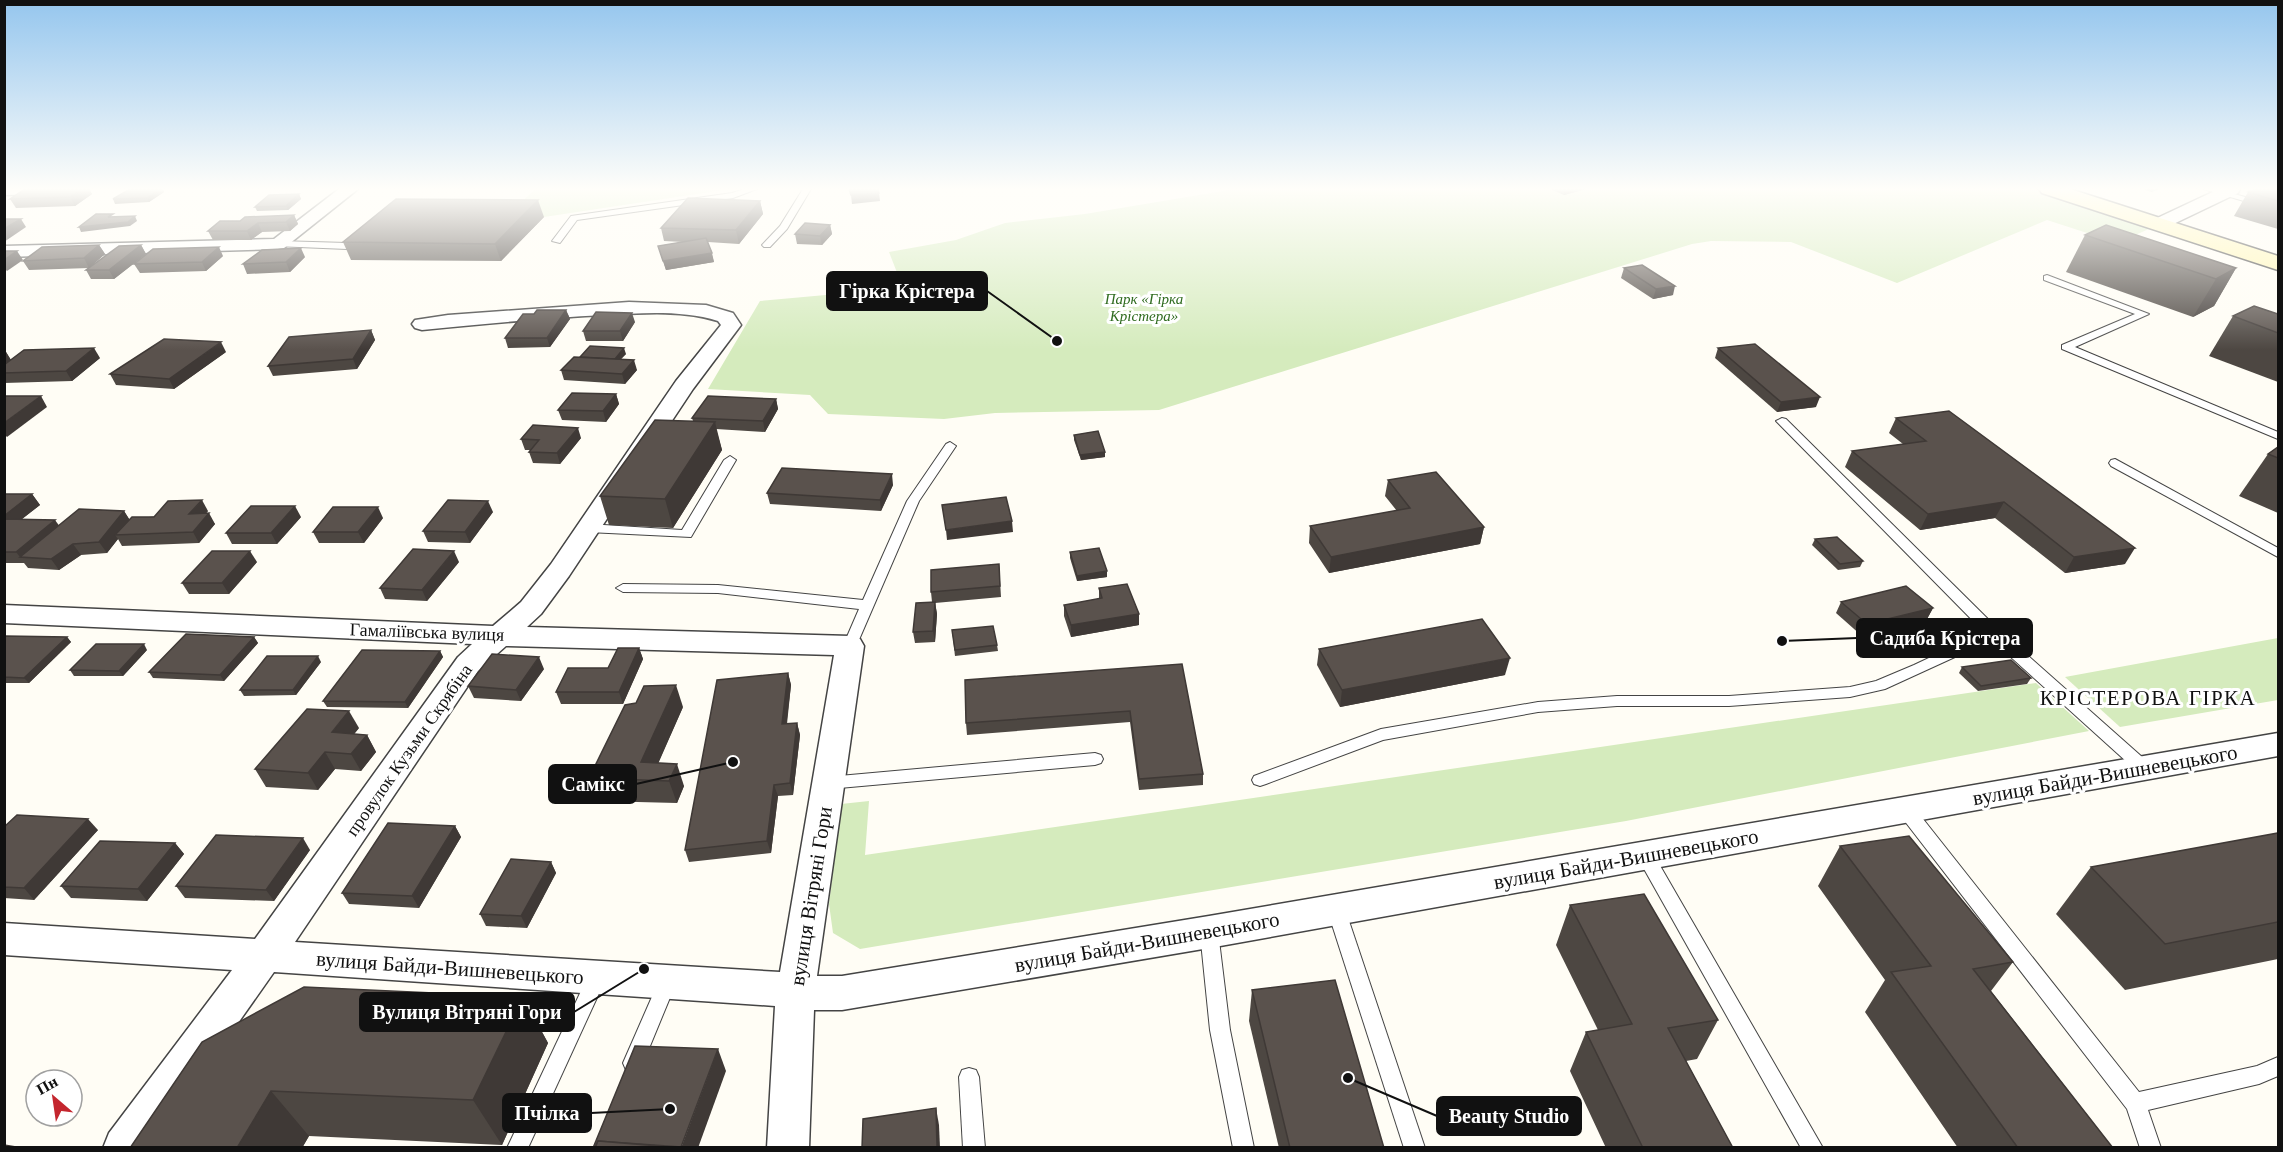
<svg xmlns="http://www.w3.org/2000/svg" width="2283" height="1152" viewBox="0 0 2283 1152" font-family="Georgia,serif">
<rect width="100%" height="100%" fill="#fffdf5"/>
<g fill="#d5ebbd">
<polygon points="535,189 730,189 544,217 506,217"/>
<polygon points="1235,189 2036,189 2153,227 2118,243 2047,220 1897,283 1791,242 1711,241 1692,244 1159,410 995,413 944,419 828,414 810,395 708,389 760,301 903,288 889,252 956,240 1005,223 1085,214"/>
<polygon points="2278,638 2278,700 2120,727 2065,677"/>
<polygon points="2036,683 2089,731 1626,821 860,949 833,933 829,904 841,804 869,801 865,855"/>
</g>
<g fill="none" stroke-linecap="round" stroke-linejoin="round">
<g stroke="#444" stroke-width="2">
<g id="service">
<polygon points="744,189 757,189 733,198 577,220 560,243 552,241 571,216 732,193"/>
<polygon points="803,189 811,189 787,229 770,247 764,247 762,245 780,226"/>
<polygon points="2203,189 2216,189 2278,206 2278,211"/>
<polygon points="278,241 347,243 352,246 347,249 275,246 275,242"/>
<polygon points="2047,275 2149,314 2075,347 2278,432 2278,439 2062,349 2062,345 2135,314 2044,280 2044,276"/>
<polygon points="1782,418 1786,419 1999,630 2150,764 2152,768 2150,772 2144,774 2138,772 1992,640 1885,689 1850,697 1729,706 1617,706 1538,712 1383,740 1266,784 1260,786 1254,784 1252,780 1254,776 1381,729 1538,702 1617,696 1729,696 1850,687 1876,681 1914,665 1984,632 1778,423 1776,421"/>
<polygon points="950,442 956,446 919,501 855,649 845,649 843,646 859,609 718,593 623,592 616,588 623,584 718,585 863,600 907,501 946,444"/>
<polygon points="730,456 736,460 691,537 588,532 582,528 588,524 682,530 724,460"/>
<polygon points="2115,459 2278,548 2278,557 2111,466 2109,463 2111,460"/>
<polygon points="1095,753 1101,755 1103,759 1101,763 1095,765 828,789 822,787 820,783 822,779 828,777"/>
<polygon points="1906,804 1912,805 2139,1092 2257,1066 2278,1057 2278,1076 2259,1084 2148,1110 2161,1148 2140,1148 2127,1109 1900,815 1898,810 1900,805"/>
<polygon points="1645,848 1651,850 1823,1148 1801,1148 1639,860 1636,855 1639,850"/>
<polygon points="1336,902 1342,904 1345,909 1425,1148 1404,1148 1327,909 1330,904"/>
<polygon points="1209,924 1215,927 1218,932 1230,1030 1254,1148 1233,1148 1210,1030 1200,932 1203,927"/>
<polygon points="597,970 604,972 606,978 528,1148 507,1148 590,972"/>
<polygon points="667,975 674,977 676,983 643,1063 640,1070 633,1072 626,1070 623,1063 658,983 660,977"/>
<polygon points="969,1068 976,1070 979,1077 985,1148 963,1148 959,1077 962,1070"/>
</g>
</g>
<g stroke="#444" stroke-width="3">
<g id="minor">
<polygon points="4,189 57,189 49,194 4,195"/>
<polygon points="339,189 358,189 284,248 278,249 4,257 4,246 274,239"/>
<polygon points="2219,189 2240,189 2238,193 2165,228 2153,228 2150,224 2153,220"/>
<path d="M629 302 706 305 733 313 741 325 693 389 569 576 541 614 527 627 850 636 860 639 864 646 817 976H842L1209 916 2278 733V756L1209 948 842 1010H814L809 1148H767L775 1006 274 972 150 1148H103L109 1133 232 970 4 955V923L255 939 458 657 472 644 4 623V605L493 626 521 602 551 564 676 381 721 325 718 321C683 310 642 313 605 315 544 318 483 324 422 330L415 328 412 324 415 320 448 315ZM506 646 834 655 780 972 295 942 478 671Z"/>
</g>
</g>
<g stroke="#333" stroke-width="3">
<polygon id="secondary" points="2039,189 2070,189 2278,256 2278,270 2042,193"/>
</g>
<use href="#service" fill="#fff" fill-rule="evenodd"/>
<use href="#minor" fill="#fff" fill-rule="evenodd"/>
<use href="#secondary" fill="#fff6b0" fill-rule="evenodd"/>
</g>
<g fill="#4d4742">
<polygon points="25,189 89,189 92,194 75,206 16,208 10,199"/>
<polygon points="130,189 163,189 164,192 149,202 115,204 113,199"/>
<polygon points="1550,189 1586,189 1564,195"/>
<polygon points="2142,189 2159,189 2152,192"/>
<polygon points="2278,190 2278,229 2234,216 2248,192"/>
<polygon points="299,194 301,199 288,210 257,211 255,207"/>
<polygon points="760,201 763,214 739,244 708,242 714,262 666,270 658,246 683,242 664,241 661,228"/>
<polygon points="294,215 298,224 290,231 262,232 251,240 213,240 208,231 240,221"/>
<polygon points="544,217 501,261 351,260 343,242"/>
<polygon points="830,225 832,234 822,245 797,244 795,234"/>
<polygon points="2085,235 2236,268 2214,306 2193,317 2066,272"/>
<polygon points="99,245 105,254 89,268 141,245 146,254 114,279 91,279 86,270 89,268 29,270 23,261"/>
<polygon points="223,256 206,271 140,273 134,264"/>
<polygon points="305,257 290,272 247,274 243,264"/>
<polygon points="1624,268 1673,295 1653,299 1621,278"/>
<polygon points="566,310 570,319 550,347 508,348 505,338 534,314"/>
<polygon points="2278,314 2278,382 2209,356 2233,316"/>
<polygon points="635,322 623,341 586,341 583,331"/>
<polygon points="371,330 375,340 357,369 273,376 268,366"/>
<polygon points="1718,348 1816,407 1777,412 1715,358"/>
<polygon points="4,352 6,352 11,360 100,358 72,381 4,383"/>
<polygon points="226,352 174,389 116,385 110,374"/>
<polygon points="626,354 620,359 637,370 625,384 564,380 561,370 580,357"/>
<polygon points="616,394 619,404 606,422 562,420 558,410"/>
<polygon points="776,399 778,409 765,432 716,429 722,450 673,528 609,525 600,496 693,421 692,418"/>
<polygon points="1896,418 2125,564 2065,573 1995,518 1920,530 1845,467 1852,451 1903,444 1889,433"/>
<polygon points="1074,435 1105,452 1105,457 1081,460 1074,440"/>
<polygon points="581,438 560,464 533,463 529,452 531,450 525,450 521,439"/>
<polygon points="2278,447 2278,513 2239,496 2268,454"/>
<polygon points="1388,480 1484,527 1480,544 1329,573 1309,543 1310,526 1397,511 1385,496"/>
<polygon points="893,485 881,511 770,504 767,493"/>
<polygon points="32,494 40,505 22,519 59,526 124,511 129,519 208,511 206,513 215,524 199,543 122,546 118,539 107,553 81,555 59,570 28,568 24,563 4,563 4,495"/>
<polygon points="493,512 470,543 428,542 423,531"/>
<polygon points="301,517 277,544 232,544 226,533"/>
<polygon points="383,518 364,543 319,543 313,532"/>
<polygon points="1815,539 1863,561 1860,567 1838,570 1812,545"/>
<polygon points="1070,552 1107,577 1077,581 1070,558"/>
<polygon points="257,562 229,594 189,594 182,583"/>
<polygon points="459,562 427,601 385,599 380,588"/>
<polygon points="999,564 1001,597 935,603 937,614 935,642 915,643 913,632 932,602 931,592"/>
<polygon points="1099,588 1139,614 1139,625 1071,637 1064,616 1064,605 1099,599"/>
<polygon points="1841,602 1933,608 1927,619 1862,636 1836,613"/>
<polygon points="952,630 997,645 998,651 955,656"/>
<polygon points="4,636 67,637 71,642 29,683 4,683"/>
<polygon points="254,637 258,643 224,681 153,678 149,672"/>
<polygon points="639,648 643,659 623,704 561,704 556,692 608,668"/>
<polygon points="1319,649 1505,675 1340,707 1317,665"/>
<polygon points="147,650 123,676 74,676 70,670"/>
<polygon points="440,651 443,657 408,708 327,707 323,701"/>
<polygon points="321,662 296,695 244,696 240,690"/>
<polygon points="1182,664 1203,774 1203,785 1139,790 1130,722 967,735 966,723"/>
<polygon points="1962,667 2031,678 2027,684 1978,691 1959,673"/>
<polygon points="544,669 521,701 474,698 468,686"/>
<polygon points="788,673 791,685 787,724 797,723 800,735 793,795 778,796 771,853 689,862 685,850"/>
<polygon points="683,707 658,763 684,786 677,803 598,801 589,778"/>
<polygon points="359,728 354,734 367,735 376,752 361,771 335,769 318,790 266,787 255,769"/>
<polygon points="455,826 461,837 419,908 349,904 342,893"/>
<polygon points="4,827 98,830 34,900 4,898"/>
<polygon points="2278,833 2278,959 2125,990 2056,914 2091,867"/>
<polygon points="175,843 184,854 147,901 71,898 61,886"/>
<polygon points="1840,846 2013,962 1991,991 2113,1148 1958,1148 1865,1012 1885,980 1818,886"/>
<polygon points="310,850 274,901 185,898 176,886"/>
<polygon points="551,862 556,873 527,928 486,926 480,914"/>
<polygon points="1570,905 1718,1020 1697,1059 1686,1061 1733,1148 1606,1148 1570,1071 1586,1032 1598,1030 1556,945"/>
<polygon points="1252,990 1384,1148 1279,1148 1249,1021"/>
<polygon points="523,997 548,1043 502,1145 309,1136 302,1148 130,1148 202,1042"/>
</g>
<g fill="#3f3936">
<polygon points="82,189 89,189 92,194 75,206 70,197"/>
<polygon points="160,189 163,189 164,192 149,202 147,198"/>
<polygon points="1565,189 1586,189 1564,195"/>
<polygon points="879,193 880,201 852,204 851,195"/>
<polygon points="299,194 301,199 288,210 286,206"/>
<polygon points="538,200 544,217 501,261 495,244"/>
<polygon points="760,201 763,214 739,244 736,230"/>
<polygon points="294,215 298,224 290,231 286,222"/>
<polygon points="135,216 137,221 130,226 81,232 79,227"/>
<polygon points="21,219 26,227 4,242 4,229"/>
<polygon points="258,223 262,232 251,240 247,231"/>
<polygon points="830,225 832,234 822,245 820,236"/>
<polygon points="99,245 105,254 89,268 84,258"/>
<polygon points="141,245 146,254 114,279 109,270"/>
<polygon points="219,247 223,256 206,271 202,262"/>
<polygon points="301,248 305,257 290,272 286,262"/>
<polygon points="17,251 23,260 7,271 4,268 4,260"/>
<polygon points="712,253 714,262 666,270 663,261"/>
<polygon points="2236,268 2214,306 2193,317 2216,279"/>
<polygon points="1675,286 1673,295 1653,299 1656,289"/>
<polygon points="566,310 570,319 550,347 547,338"/>
<polygon points="632,313 635,322 623,341 620,331"/>
<polygon points="371,330 375,340 357,369 353,359"/>
<polygon points="221,342 226,352 174,389 169,379"/>
<polygon points="94,348 100,358 72,381 66,371"/>
<polygon points="624,348 626,354 612,369 610,364"/>
<polygon points="6,352 12,362 4,367 4,353"/>
<polygon points="634,360 637,370 625,384 622,374"/>
<polygon points="616,394 619,404 606,422 603,411"/>
<polygon points="41,396 47,407 7,437 4,434 4,423"/>
<polygon points="1820,397 1816,407 1777,412 1781,402"/>
<polygon points="776,399 778,409 765,432 763,421"/>
<polygon points="715,422 722,450 673,528 665,499"/>
<polygon points="578,428 581,438 560,464 557,453"/>
<polygon points="1105,452 1105,457 1081,460 1080,455"/>
<polygon points="892,474 893,485 881,511 880,500"/>
<polygon points="32,494 40,505 9,529 4,522 4,516"/>
<polygon points="202,500 208,511 196,525 189,514"/>
<polygon points="488,501 493,512 470,543 465,532"/>
<polygon points="2004,502 1995,518 1920,530 1928,514"/>
<polygon points="295,506 301,517 277,544 271,533"/>
<polygon points="378,507 383,518 364,543 358,532"/>
<polygon points="124,511 131,522 115,535 118,539 107,553 99,542"/>
<polygon points="209,513 215,524 199,543 193,532"/>
<polygon points="55,520 63,531 20,557 16,552"/>
<polygon points="1012,521 1013,532 947,540 946,530"/>
<polygon points="1484,527 1480,544 1329,573 1331,557"/>
<polygon points="73,544 81,555 59,570 51,559"/>
<polygon points="2135,548 2125,564 2065,573 2074,557"/>
<polygon points="250,551 257,562 229,594 222,583"/>
<polygon points="454,551 459,562 427,601 422,590"/>
<polygon points="1107,571 1107,577 1077,581 1077,576"/>
<polygon points="935,602 937,614 935,642 933,631"/>
<polygon points="1933,608 1927,619 1862,636 1867,624"/>
<polygon points="1139,614 1139,625 1071,637 1071,625"/>
<polygon points="67,637 71,642 29,683 24,678"/>
<polygon points="254,637 258,643 224,681 220,675"/>
<polygon points="144,644 147,650 123,676 119,671"/>
<polygon points="639,648 643,659 623,704 619,692"/>
<polygon points="440,651 443,657 408,708 405,702"/>
<polygon points="318,656 321,662 296,695 293,690"/>
<polygon points="539,657 544,669 521,701 516,690"/>
<polygon points="1510,658 1505,675 1340,707 1342,690"/>
<polygon points="788,673 791,685 785,736 782,724"/>
<polygon points="676,685 683,707 651,780 641,762"/>
<polygon points="349,711 359,728 342,749 332,732"/>
<polygon points="797,723 800,735 793,795 790,783"/>
<polygon points="367,735 376,752 361,771 351,754"/>
<polygon points="325,752 335,769 318,790 308,773"/>
<polygon points="677,764 684,786 677,803 669,781"/>
<polygon points="774,785 778,796 771,853 767,841"/>
<polygon points="88,819 98,830 34,900 24,888"/>
<polygon points="455,826 461,837 419,908 412,896"/>
<polygon points="303,838 310,850 274,901 266,890"/>
<polygon points="175,843 184,854 147,901 138,889"/>
<polygon points="551,862 556,873 527,928 521,916"/>
<polygon points="523,997 548,1043 502,1145 473,1100"/>
<polygon points="718,1049 726,1071 698,1148 681,1148"/>
<polygon points="271,1091 309,1136 302,1148 237,1148"/>
<polygon points="936,1108 939,1125 940,1148 937,1148"/>
</g>
<g fill="#5a524d" stroke="#3f3936" stroke-width="1.5">
<polygon points="25,189 82,189 70,197 10,199"/>
<polygon points="130,189 160,189 147,198 113,199"/>
<polygon points="849,189 878,189 879,193 851,195"/>
<polygon points="2255,189 2278,190 2278,201 2248,192"/>
<polygon points="299,194 286,206 255,207 269,195"/>
<polygon points="688,198 760,201 736,230 661,228"/>
<polygon points="396,199 538,200 495,244 343,242"/>
<polygon points="96,214 113,214 108,217 135,216 128,222 79,227"/>
<polygon points="294,215 286,222 258,223 247,231 208,231 220,221 240,221 245,217"/>
<polygon points="4,219 21,219 4,229"/>
<polygon points="805,223 830,225 820,236 795,234"/>
<polygon points="2106,225 2236,268 2216,279 2085,235"/>
<polygon points="706,238 712,253 663,261 658,246"/>
<polygon points="99,245 84,258 23,261 42,247"/>
<polygon points="141,245 109,270 86,270 119,246"/>
<polygon points="219,247 202,262 134,264 153,249"/>
<polygon points="301,248 286,262 243,264 262,250"/>
<polygon points="4,251 17,251 4,260"/>
<polygon points="1642,265 1675,286 1656,289 1624,268"/>
<polygon points="2254,306 2278,314 2278,333 2233,316"/>
<polygon points="537,310 566,310 547,338 505,338 523,314 534,314"/>
<polygon points="596,312 632,313 620,331 583,331"/>
<polygon points="371,330 353,359 268,366 289,337"/>
<polygon points="164,339 221,342 169,379 110,374"/>
<polygon points="1755,344 1820,397 1781,402 1718,348"/>
<polygon points="590,346 624,348 615,359 580,357"/>
<polygon points="94,348 66,371 4,373 4,365 24,350"/>
<polygon points="574,357 634,360 622,374 561,370"/>
<polygon points="572,393 616,394 603,411 558,410"/>
<polygon points="4,396 41,396 4,423"/>
<polygon points="708,396 776,399 763,421 692,418"/>
<polygon points="1949,411 2135,548 2074,557 2004,502 1928,514 1852,451 1926,441 1896,418"/>
<polygon points="655,420 715,422 665,499 600,496"/>
<polygon points="533,425 578,428 557,453 529,452 539,440 521,439"/>
<polygon points="1098,431 1105,452 1080,455 1074,435"/>
<polygon points="2278,447 2278,458 2268,454"/>
<polygon points="782,468 892,474 880,500 767,493"/>
<polygon points="1436,472 1484,527 1331,557 1310,526 1410,508 1388,480"/>
<polygon points="6,494 32,494 4,516 4,495"/>
<polygon points="1006,497 1012,521 946,530 942,505"/>
<polygon points="202,500 189,514 209,513 193,532 115,535 132,517 154,517 168,501"/>
<polygon points="448,500 488,501 465,532 423,531"/>
<polygon points="251,506 295,506 271,533 226,533"/>
<polygon points="333,507 378,507 358,532 313,532"/>
<polygon points="79,509 124,511 99,542 73,544 51,559 20,557"/>
<polygon points="4,519 55,520 16,552 4,552"/>
<polygon points="1837,537 1863,561 1840,564 1815,539"/>
<polygon points="1099,548 1107,571 1077,576 1070,552"/>
<polygon points="413,549 454,551 422,590 380,588"/>
<polygon points="212,551 250,551 222,583 182,583"/>
<polygon points="999,564 1000,586 931,592 931,570"/>
<polygon points="1127,584 1139,614 1071,625 1064,605 1102,598 1099,588"/>
<polygon points="1906,586 1933,608 1867,624 1841,602"/>
<polygon points="935,602 933,631 913,632 916,603"/>
<polygon points="1482,619 1510,658 1342,690 1319,649"/>
<polygon points="993,626 997,645 955,650 952,630"/>
<polygon points="186,634 254,637 220,675 149,672"/>
<polygon points="5,636 67,637 24,678 4,677"/>
<polygon points="96,644 144,644 119,671 70,670"/>
<polygon points="618,648 639,648 619,692 556,692 568,668 608,668"/>
<polygon points="362,650 440,651 405,702 323,701"/>
<polygon points="492,654 539,657 516,690 468,686"/>
<polygon points="267,656 318,656 293,690 240,690"/>
<polygon points="2011,660 2031,678 1981,686 1962,667"/>
<polygon points="1182,664 1203,774 1139,779 1130,711 966,723 965,680"/>
<polygon points="788,673 782,724 797,723 790,783 774,785 767,841 685,850 717,680"/>
<polygon points="676,685 641,762 677,764 669,781 589,778 625,705 636,703 644,686"/>
<polygon points="307,709 349,711 332,732 367,735 351,754 325,752 308,773 255,769"/>
<polygon points="17,815 88,819 24,888 4,887 4,827"/>
<polygon points="388,823 455,826 412,896 342,893"/>
<polygon points="2278,833 2278,922 2165,944 2091,867"/>
<polygon points="216,835 303,838 266,890 176,886"/>
<polygon points="1909,836 2013,962 1973,969 2113,1148 2018,1148 1891,972 1931,966 1840,846"/>
<polygon points="100,841 175,843 138,889 61,886"/>
<polygon points="511,859 551,862 521,916 480,914"/>
<polygon points="1644,894 1718,1020 1668,1028 1733,1148 1643,1148 1586,1032 1632,1024 1570,905"/>
<polygon points="1335,980 1384,1148 1290,1148 1252,990"/>
<polygon points="304,987 523,997 473,1100 271,1091 237,1148 130,1148 202,1042"/>
<polygon points="635,1046 718,1049 681,1147 598,1141 595,1148 593,1148"/>
<polygon points="936,1108 937,1148 862,1148 863,1119"/>
<polygon points="598,1141 682,1148 595,1148"/>
<polygon points="4,1145 22,1148 4,1148"/>
</g>
<linearGradient id="sky" x2="0" y2="1"><stop stop-color="#95c6ee"/><stop offset="0.54" stop-color="#fffefa"/><stop offset="1" stop-color="#fffefa" stop-opacity="0"/></linearGradient>
<rect width="2283" height="350" fill="url(#sky)"/>
<g text-anchor="middle" stroke-width="6" stroke-linejoin="round" paint-order="stroke">
<g font-size="15" font-style="italic" fill="#2f6b1f" stroke="#fff">
<text x="1144" y="304">Парк «Гірка<tspan x="1144" dy="17">Крістера»</tspan></text>
</g>
<g font-size="18" fill="#111" stroke="#fff">
<text transform="translate(427 632) rotate(2)" y="6">Гамаліївська вулиця</text>
<text transform="translate(409 750) rotate(-55)" y="6">провулок Кузьми Скрябіна</text>
</g>
<g font-size="21" letter-spacing="1.5" fill="#111" stroke="#fff">
<text x="2148" y="705">КРІСТЕРОВА ГІРКА</text>
</g>
<g font-size="21" fill="#111" stroke="#fff">
<text transform="translate(2105 775) rotate(-10)" y="7">вулиця Байди-Вишневецького</text>
<text transform="translate(1626 859) rotate(-10)" y="7">вулиця Байди-Вишневецького</text>
<text transform="translate(811 896) rotate(-81)" y="7">вулиця Вітряні Гори</text>
<text transform="translate(1147 942) rotate(-10)" y="7">вулиця Байди-Вишневецького</text>
<text transform="translate(450 968) rotate(4)" y="7">вулиця Байди-Вишневецького</text>
</g>
</g>
<path fill="none" stroke="#111" stroke-width="2" d="M1057 341L987 291M1782 641L1857 638M733 762L636 784M644 969L574 1012M670 1109L591 1113M1348 1078L1437 1116"/>
<g fill="#111" stroke="#fff" stroke-width="2">
<circle cx="1057" cy="341" r="6"/>
<circle cx="1782" cy="641" r="6"/>
<circle cx="733" cy="762" r="6"/>
<circle cx="644" cy="969" r="6"/>
<circle cx="670" cy="1109" r="6"/>
<circle cx="1348" cy="1078" r="6"/>
</g>
<g fill="#111" stroke="#111" stroke-width="2">
<rect x="827" y="272" width="160" height="38" rx="6"/>
<rect x="1857" y="619" width="175" height="38" rx="6"/>
<rect x="549" y="765" width="87" height="38" rx="6"/>
<rect x="360" y="993" width="214" height="38" rx="6"/>
<rect x="503" y="1094" width="88" height="38" rx="6"/>
<rect x="1437" y="1097" width="144" height="38" rx="6"/>
</g>
<g font-size="20" text-anchor="middle" font-weight="bold" fill="#fff">
<text x="907" y="298">Гірка Крістера</text>
<text x="1945" y="645">Садиба Крістера</text>
<text x="593" y="791">Самікс</text>
<text x="467" y="1019">Вулиця Вітряні Гори</text>
<text x="547" y="1120">Пчілка</text>
<text x="1509" y="1123">Beauty Studio</text>
</g>
<rect width="2283" height="1152" fill="none" stroke="#111111" stroke-width="12"/>
<g transform="translate(54 1098) rotate(331)"><circle r="28" fill="#ffffff" stroke="#a0a0a0" stroke-width="1.5"/>
<path d="M0-4.5L10 22L0 15L-10 22Z" fill="#c4262e"/>
<text y="-9" font-size="16" font-weight="bold" text-anchor="middle" fill="#111111">Пн</text>
</g>
</svg>
